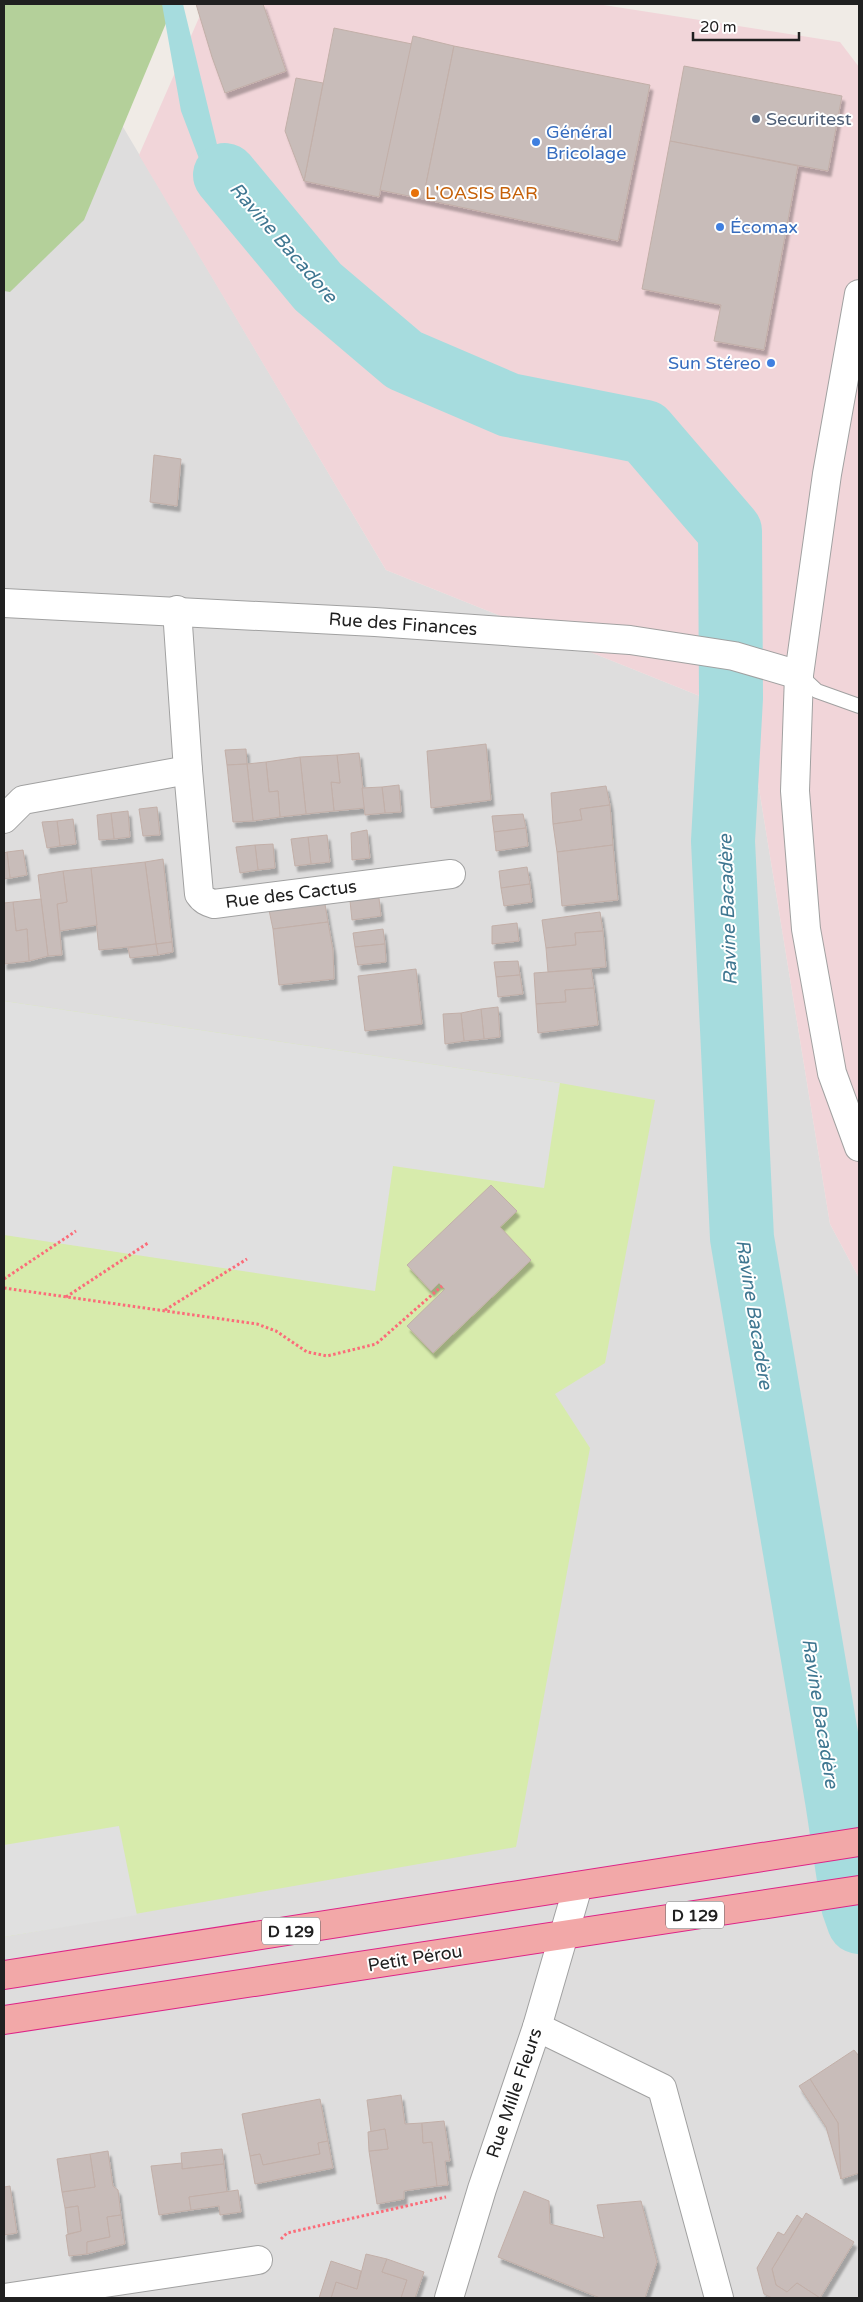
<svg xmlns="http://www.w3.org/2000/svg" width="863" height="2302" viewBox="0 0 863 2302" font-family="'Varela Round',sans-serif">
<defs>
<filter id="shadow"><feDropShadow dx="3" dy="5.5" stdDeviation="1" flood-color="#0004"/></filter>
</defs>
<rect width="100%" height="100%" fill="#f0ebe6"/>
<polygon fill="#dedddd" points="4,4 50,4 386,570 747,715 830,1224 859,1278 859,2298 4,2298"/>
<polygon fill="#f1d5d9" points="205,4 597,4 840,42 859,67 859,1278 830,1224 747,715 386,570 139,155"/>
<polygon fill="#d7ebac" points="4,1001 560,1083 655,1100 605,1363 555,1394 590,1448 516,1847 4,1937"/>
<polygon fill="#b4d09a" points="4,4 174,4 84,220 10,292 4,291"/>
<g fill="#e0e0e0">
<polygon points="4,1001 560,1083 544,1188 393,1166 375,1291 4,1235"/>
<polygon points="119,1826 137,1915 4,1937 4,1845"/>
</g>
<polygon fill="#a6dcde" points="162,4 183,4 220,157 277,238 318,287 416,360 453,367 446,393 378,363 315,322 262,267 220,214 181,111"/>
<polygon fill="#fff" points="859,1828 859,1906 828,1912 820,1834"/>
<g fill="none" stroke-linecap="round" stroke-linejoin="round">
<polyline stroke="#a6dcde" stroke-width="64" points="225,175 318,287 404,360 509,405 645,432 730,531 731,698 723,841 742,1238 837,1800 853,1905 859,1922"/>
</g>
<g fill="#c8bcb9" stroke="#c2afa8" filter="url(#shadow)">
<polygon points="196,4 263,4 286,71 225,93 212,57"/>
<polygon points="334,28 412,44 379,197 304,181"/>
<polygon points="413,36 454,46 423,199 380,190"/>
<polygon points="454,46 650,85 618,241 423,199"/>
<polygon points="684,66 842,96 828,171 670,141"/>
<polygon points="296,78 323,83 304,181 285,131"/>
<polygon points="670,141 798,166 764,350 714,341 721,305 642,289"/>
<polygon points="154,455 181,459 177,506 150,502"/>
<polygon points="486,744 491,800 431,808 427,751"/>
<polygon points="246,749 247,764 227,765 225,750"/>
<polygon points="359,753 365,808 334,811 331,782 340,783 337,755"/>
<polygon points="337,755 340,783 331,782 334,811 306,814 300,757"/>
<polygon points="300,757 306,814 280,817 278,791 269,792 266,762"/>
<polygon points="266,762 269,792 278,791 280,817 253,821 247,764"/>
<polygon points="247,764 253,821 233,822 227,765"/>
<polygon points="399,785 401,812 385,813 382,787"/>
<polygon points="606,786 610,805 580,809 582,820 553,824 551,793"/>
<polygon points="382,787 385,813 365,815 362,788"/>
<polygon points="610,805 613,845 557,852 553,824 582,820 580,809"/>
<polygon points="157,807 160,835 143,836 139,809"/>
<polygon points="128,811 130,837 114,839 111,813"/>
<polygon points="111,813 114,839 99,840 97,815"/>
<polygon points="523,814 526,828 494,832 492,816"/>
<polygon points="73,819 76,844 60,846 57,821"/>
<polygon points="57,821 60,846 47,848 42,822"/>
<polygon points="526,828 528,846 496,851 494,832"/>
<polygon points="367,830 370,858 352,860 351,833"/>
<polygon points="327,835 330,862 311,864 308,837"/>
<polygon points="308,837 311,864 295,866 291,839"/>
<polygon points="273,844 275,868 258,870 255,845"/>
<polygon points="255,845 258,870 240,873 236,847"/>
<polygon points="613,845 618,900 562,906 557,852"/>
<polygon points="23,850 27,875 10,878 7,852"/>
<polygon points="7,852 10,878 4,879 4,853"/>
<polygon points="163,859 172,942 156,944 145,862"/>
<polygon points="145,862 156,944 99,950 91,868"/>
<polygon points="527,867 530,884 501,888 499,871"/>
<polygon points="91,868 97,925 60,931 57,904 67,902 63,871"/>
<polygon points="63,871 67,902 57,904 62,955 48,956 38,875"/>
<polygon points="530,884 532,902 504,906 501,888"/>
<polygon points="379,898 381,916 352,920 350,901"/>
<polygon points="41,899 48,956 29,961 27,929 16,931 13,902"/>
<polygon points="13,902 16,931 27,929 29,961 4,964 4,903"/>
<polygon points="325,904 328,922 273,929 269,910"/>
<polygon points="600,912 603,931 575,933 576,945 546,948 542,920"/>
<polygon points="328,922 333,950 334,979 279,985 273,929"/>
<polygon points="517,923 519,941 492,944 492,926"/>
<polygon points="383,929 385,944 355,947 353,933"/>
<polygon points="603,931 606,967 548,972 546,948 576,945 575,933"/>
<polygon points="172,942 173,952 158,955 156,944"/>
<polygon points="156,944 158,955 130,958 128,948"/>
<polygon points="385,944 386,962 358,965 355,947"/>
<polygon points="518,961 520,975 496,977 494,962"/>
<polygon points="416,969 422,1024 365,1031 358,976"/>
<polygon points="591,969 594,988 565,990 566,1002 536,1004 534,973"/>
<polygon points="520,975 523,994 498,997 496,977"/>
<polygon points="594,988 598,1025 538,1033 536,1004 566,1002 565,990"/>
<polygon points="498,1007 500,1037 484,1039 481,1009"/>
<polygon points="481,1009 484,1039 464,1041 461,1013"/>
<polygon points="461,1013 464,1041 445,1044 443,1014"/>
<polygon points="491,1185 517,1211 500,1227 531,1260 433,1353 407,1326 445,1289 439,1283 431,1291 407,1265"/>
<polygon points="854,2050 859,2056 859,2173 841,2179 838,2123 810,2079"/>
<polygon points="810,2079 838,2123 841,2179 826,2127 799,2086"/>
<polygon points="401,2095 405,2124 422,2123 423,2143 432,2142 437,2186 404,2191 404,2199 377,2204 369,2151 388,2149 385,2129 371,2132 367,2100"/>
<polygon points="320,2099 328,2141 318,2143 320,2154 263,2165 260,2154 250,2156 242,2114"/>
<polygon points="444,2121 450,2161 445,2161 448,2185 437,2186 432,2142 423,2143 422,2123"/>
<polygon points="385,2129 388,2149 369,2151 368,2132"/>
<polygon points="328,2141 333,2168 255,2184 250,2156 260,2154 263,2165 320,2154 318,2143"/>
<polygon points="222,2149 224,2164 182,2169 181,2153"/>
<polygon points="108,2151 113,2186 118,2190 121,2215 107,2217 110,2237 87,2242 87,2254 69,2256 66,2235 81,2231 78,2206 65,2208 62,2192 95,2187 90,2154"/>
<polygon points="90,2154 95,2187 62,2192 57,2159"/>
<polygon points="182,2163 182,2169 224,2164 227,2192 189,2197 191,2210 159,2215 151,2166"/>
<polygon points="10,2186 17,2233 4,2235 4,2187"/>
<polygon points="238,2190 241,2212 220,2215 219,2206 191,2210 189,2197"/>
<polygon points="524,2191 549,2201 550,2224 604,2238 597,2205 641,2201 657,2262 645,2298 600,2298 498,2257"/>
<polygon points="78,2206 81,2231 68,2234 65,2208"/>
<polygon points="806,2213 854,2242 820,2298 797,2283 787,2292 776,2285 772,2269"/>
<polygon points="121,2215 125,2244 87,2254 87,2242 110,2237 107,2217"/>
<polygon points="797,2215 802,2219 772,2269 776,2285 787,2292 797,2283 820,2298 772,2298 764,2294 757,2268 778,2232 784,2235"/>
<polygon points="366,2254 387,2259 382,2272 407,2280 401,2298 331,2298 336,2282 357,2289"/>
<polygon points="387,2259 424,2272 415,2298 401,2298 407,2280 382,2272"/>
<polygon points="331,2261 361,2271 357,2289 336,2282 331,2298 319,2298"/>
</g>
<g fill="none" stroke-linecap="round" stroke-linejoin="round">
<g stroke="#a1a1a1" stroke-width="16">
<polyline id="service" points="800,675 817,691 859,706"/>
</g>
<g stroke="#a1a1a1" stroke-width="30">
<g id="minor">
<polyline points="4,603 375,622 630,640 734,656 799,675"/>
<path d="M177 610 188 770 199 894C203 900 207 902 214 904L451 874"/>
<polyline points="4,819 23,800 188,770"/>
<polyline points="537,2027 662,2088 719,2298"/>
<polyline points="4,2298 258,2260"/>
<polyline points="449,2298 482,2189 537,2027 578,1886"/>
</g>
</g>
<g stroke="#a1a1a1" stroke-width="30">
<polyline id="tertiary" points="859,294 827,474 799,675 795,791 806,929 832,1073 859,1147"/>
</g>
<g stroke="#dd2487" stroke-width="30">
<g id="trunk">
<polyline points="4,1975 859,1842"/>
<polyline points="4,2020 859,1890"/>
</g>
</g>
<g stroke="#fb6c79" stroke-width="3" stroke-dasharray="2.5 2.5" stroke-linecap="butt">
<polyline points="4,1279 76,1231"/>
<polyline points="4,1288 257,1324 276,1331 307,1352 327,1356 376,1344 442,1286"/>
<polyline points="66,1297 148,1243"/>
<polyline points="165,1310 247,1259"/>
<polyline points="281,2239 287,2233 446,2197"/>
</g>
<use href="#service" stroke="#fff" stroke-width="14"/>
<use href="#minor" stroke="#fff" stroke-width="28"/>
<use href="#tertiary" stroke="#fff" stroke-width="28"/>
<use href="#trunk" stroke="#f2a8a8" stroke-width="28"/>
</g>
<circle fill="#5c6f8a" stroke="#fff" stroke-width="2" cx="756" cy="119" r="5"/>
<g fill="#3f7fe0" stroke="#fff" stroke-width="2">
<circle cx="536" cy="142" r="5"/>
<circle cx="720" cy="227" r="5"/>
<circle cx="771" cy="363" r="5"/>
</g>
<circle fill="#e8710a" stroke="#fff" stroke-width="2" cx="415" cy="193" r="5"/>
<g text-anchor="middle" stroke-width="4" stroke-linejoin="round" paint-order="stroke">
<g fill="#fff" stroke="#636363" stroke-width="1">
<rect x="666" y="1901.5" width="58" height="27" rx="4"/>
<rect x="262" y="1917.5" width="58" height="27" rx="4"/>
</g>
<g font-size="16" font-weight="bold" fill="#202020">
<text x="695" y="1921">D 129</text>
<text x="291" y="1937">D 129</text>
</g>
<g font-size="18" fill="#4e5e75" stroke="#fff" text-anchor="start">
<text x="766" y="125">Securitest</text>
</g>
<g font-size="18" fill="#366cbe" stroke="#fff" text-anchor="start">
<text x="546" y="138">Général<tspan x="546" dy="21">Bricolage</tspan></text>
<text x="730" y="233">Écomax</text>
<text x="761" y="369" text-anchor="end">Sun Stéreo</text>
</g>
<g font-size="18" fill="#c56008" stroke="#fff" text-anchor="start">
<text x="425" y="199">L'OASIS BAR</text>
</g>
<g font-size="18" fill="#202020" stroke="#fff">
<text transform="translate(403 624) rotate(4)" y="6">Rue des Finances</text>
<text transform="translate(291 894) rotate(-7)" y="6">Rue des Cactus</text>
<text transform="translate(415 1958) rotate(-9)" y="6">Petit Pérou</text>
<text transform="translate(514 2093) rotate(-71)" y="6">Rue Mille Fleurs</text>
</g>
<g font-size="19" font-style="italic" fill="#3f7791" stroke="#fff">
<text transform="translate(284 242) rotate(49)" y="7">Ravine Bacadore</text>
<text transform="translate(727 910) rotate(-92)" y="7">Ravine Bacadère</text>
<text transform="translate(755 1314) rotate(81)" y="7">Ravine Bacadère</text>
<text transform="translate(821 1713) rotate(81)" y="7">Ravine Bacadère</text>
</g>
</g>
<rect width="863" height="2302" fill="none" stroke="#202020" stroke-width="10"/>
<path d="M693 32v8h106v-8" fill="none" stroke="#202020" stroke-width="2.5"/>
<text x="700" y="32" font-size="15" fill="#202020" stroke="#ffffff" stroke-width="4" paint-order="stroke">20 m</text>
</svg>
